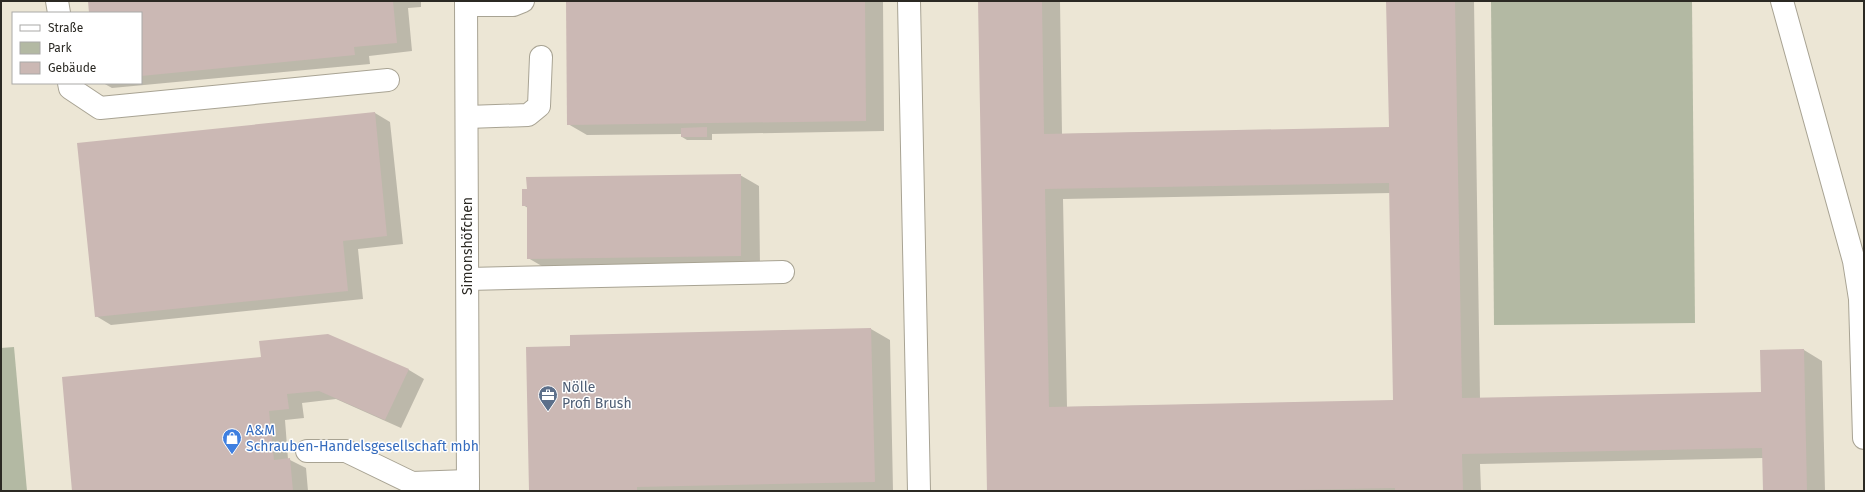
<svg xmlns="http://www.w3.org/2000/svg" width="1865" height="492" viewBox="0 0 1865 492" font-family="'Fira Sans',sans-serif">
<rect width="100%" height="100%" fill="#ece6d5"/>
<g fill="#b3b9a3">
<polygon points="1491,1 1692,1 1695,323 1494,325"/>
<polygon points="14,347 27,491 1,491 1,348"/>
</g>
<g fill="#0003" fill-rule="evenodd">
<polygon points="89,1 421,1 421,7 408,8 412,51 369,56 370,64 112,88 103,83 141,83 141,13 90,13"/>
<polygon points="567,1 883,1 884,131 712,134 712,140 687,140 682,137 682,134 587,135 568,124"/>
<path d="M979 1H1060L1062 134 1390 128 1387 1H1474L1480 399 1762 393 1804 350 1822 361 1825 491H1764V458L1480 464 1481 491H988ZM1391 193 1394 401 1067 407 1063 199Z"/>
<polygon points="375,113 390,122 403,244 358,249 363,299 111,325 96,316"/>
<polygon points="740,175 759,186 760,266 547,269 528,258 528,208 523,205"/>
<polygon points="871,329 890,340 893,491 530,491 571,348 571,336"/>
<polygon points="328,335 409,370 424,379 401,428 336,399 302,403 304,418 285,420 288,459 306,468 308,491 73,491 262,358"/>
</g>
<g fill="#cbb8b4" fill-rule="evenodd">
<polygon points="88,1 393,1 397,43 354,47 355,55 141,76 141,13 89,13"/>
<polygon points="566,1 865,1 866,121 567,125"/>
<path d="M978 1H1042L1044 134 1389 127 1386 1H1455L1462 398 1761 392 1760 350 1804 349 1807 491H1763L1762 448 1462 454 1463 491H1395V488L1248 491H987ZM1389 183 1393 400 1049 407 1045 189Z"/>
<polygon points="375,112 387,236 343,241 348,291 95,317 77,143"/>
<polygon points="707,127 707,137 681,137 681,128"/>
<polygon points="741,174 741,256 527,259 527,206 522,206 522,189 527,189 526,177"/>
<polygon points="871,328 875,482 637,487 637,491 529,491 526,347 570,346 570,335"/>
<polygon points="328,334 409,369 385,420 319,391 287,394 289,409 269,411 274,460 290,458 293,491 72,491 62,377 261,357 259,341"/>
</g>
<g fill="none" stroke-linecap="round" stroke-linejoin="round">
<g stroke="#a8a393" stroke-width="24">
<g id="minor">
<polyline points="57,1 59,13"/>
<polyline points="466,1 468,491"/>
<polyline points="909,1 919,491"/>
<polyline points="1782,1 1854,261 1860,299 1864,438"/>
<polyline points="466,5 513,5 523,1"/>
<polyline points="69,83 70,88 100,108 388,80"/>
<polyline points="467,117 528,115 539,106 541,57"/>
<polyline points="468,279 783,272"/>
<polyline points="307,451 346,451 412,483 468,481"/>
</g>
</g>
<use href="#minor" stroke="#fff" stroke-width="22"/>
</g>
<defs>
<g id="office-pin" transform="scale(1)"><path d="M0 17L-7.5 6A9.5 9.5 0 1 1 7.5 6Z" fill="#5c6f8a" stroke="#fff"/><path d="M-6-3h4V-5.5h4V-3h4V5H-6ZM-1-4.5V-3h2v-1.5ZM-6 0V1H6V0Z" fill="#fff"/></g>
<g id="shop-pin" transform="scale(1)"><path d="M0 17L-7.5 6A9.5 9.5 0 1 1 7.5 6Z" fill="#3f7fe0" stroke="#fff"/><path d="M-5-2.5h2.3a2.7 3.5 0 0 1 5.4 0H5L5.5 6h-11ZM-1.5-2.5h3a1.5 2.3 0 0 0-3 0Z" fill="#fff"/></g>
</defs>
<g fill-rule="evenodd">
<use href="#office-pin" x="548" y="395"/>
<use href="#shop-pin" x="232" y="438"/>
</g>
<g text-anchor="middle" stroke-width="3" stroke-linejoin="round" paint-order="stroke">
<g font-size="14" fill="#2b2923" stroke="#fff">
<text transform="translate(467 246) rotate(-90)" y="5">Simonshöfchen</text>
</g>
<g font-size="14" fill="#4e5e75" stroke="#fff" text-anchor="start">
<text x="562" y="392">Nölle<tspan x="562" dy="16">Profi Brush</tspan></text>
</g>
<g font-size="14" fill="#366cbe" stroke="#fff" text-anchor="start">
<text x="246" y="435">A&amp;M<tspan x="246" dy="16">Schrauben-Handelsgesellschaft mbh</tspan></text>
</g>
</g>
<rect width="1865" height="492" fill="none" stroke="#2b2923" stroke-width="4"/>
<rect x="12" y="12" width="130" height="72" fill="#ffffff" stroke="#aaa9a7"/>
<rect x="20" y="25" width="20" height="6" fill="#ffffff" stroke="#aaa9a7"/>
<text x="48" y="32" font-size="12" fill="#2b2923">Straße</text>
<rect x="20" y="42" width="20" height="12" fill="#b3b9a3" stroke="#aaa9a7"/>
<text x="48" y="52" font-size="12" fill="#2b2923">Park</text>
<rect x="20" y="62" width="20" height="12" fill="#cbb8b4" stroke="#aaa9a7"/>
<text x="48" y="72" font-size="12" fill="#2b2923">Gebäude</text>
</svg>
